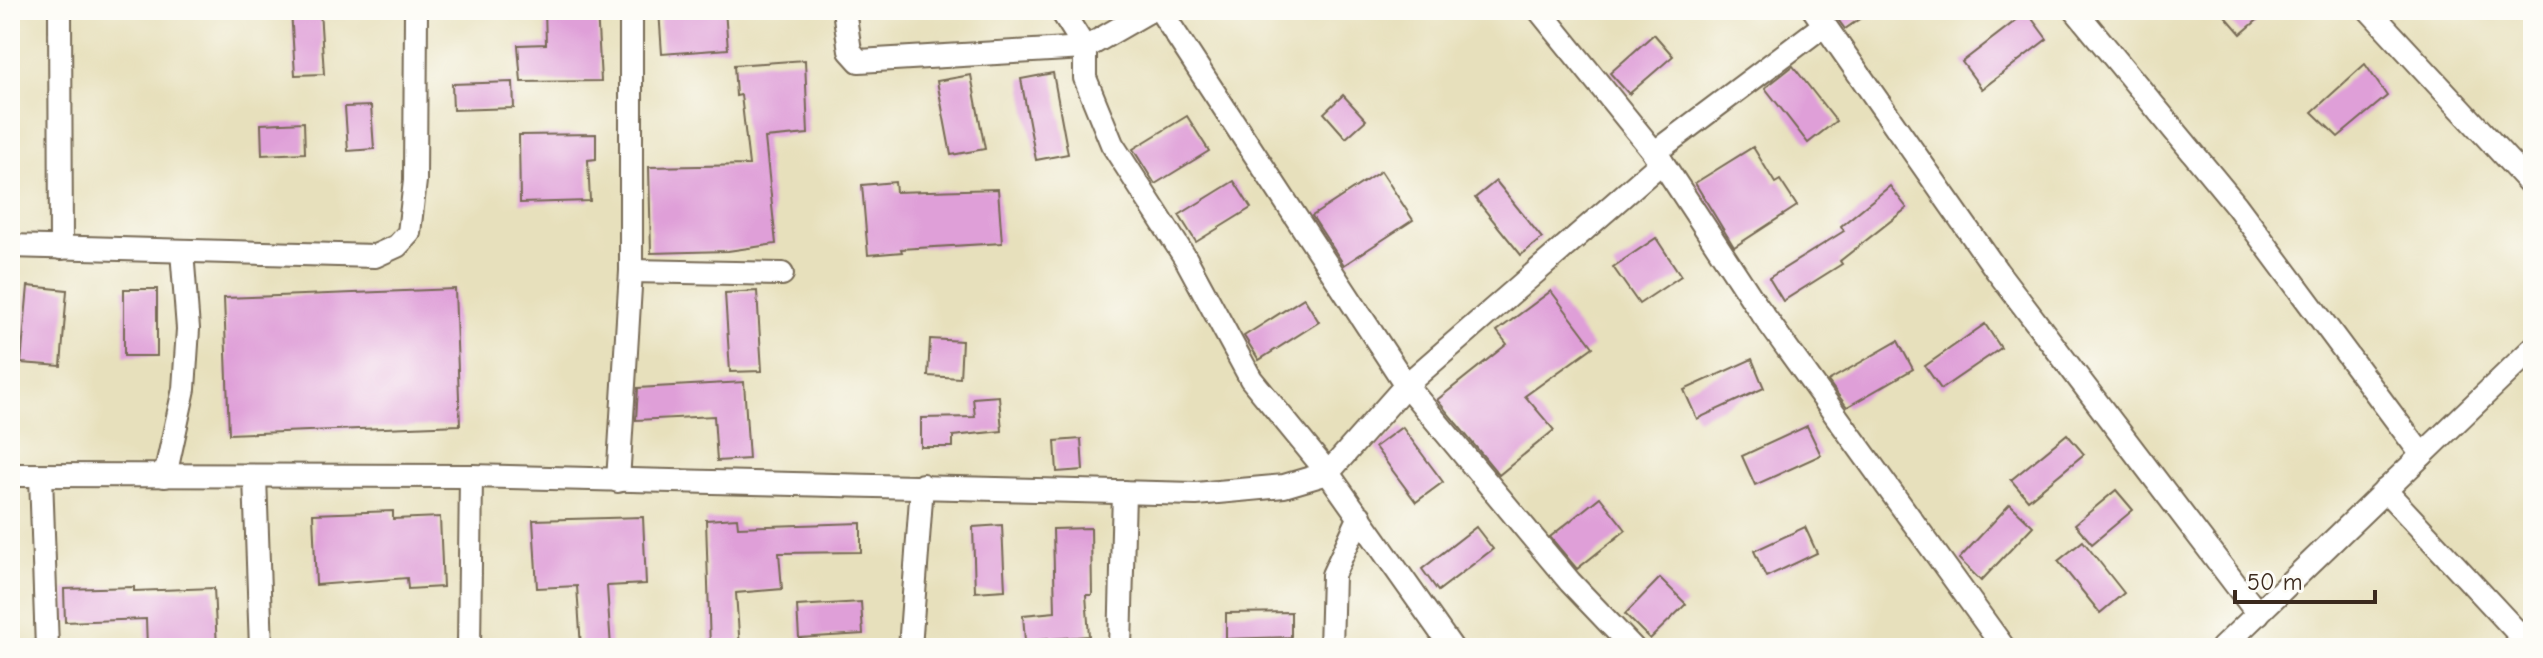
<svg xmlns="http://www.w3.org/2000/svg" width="2543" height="658" viewBox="0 0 2543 658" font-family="'Comic Neue',sans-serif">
<rect width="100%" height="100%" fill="#fdfcf7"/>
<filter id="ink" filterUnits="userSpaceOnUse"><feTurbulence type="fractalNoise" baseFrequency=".0125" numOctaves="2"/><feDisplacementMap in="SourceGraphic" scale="16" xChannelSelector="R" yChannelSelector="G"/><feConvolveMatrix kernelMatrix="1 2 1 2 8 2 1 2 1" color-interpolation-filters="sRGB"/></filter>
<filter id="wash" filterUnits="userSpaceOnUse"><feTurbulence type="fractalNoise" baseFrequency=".006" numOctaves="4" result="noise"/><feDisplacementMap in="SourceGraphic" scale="32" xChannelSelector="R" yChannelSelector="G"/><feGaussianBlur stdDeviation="1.8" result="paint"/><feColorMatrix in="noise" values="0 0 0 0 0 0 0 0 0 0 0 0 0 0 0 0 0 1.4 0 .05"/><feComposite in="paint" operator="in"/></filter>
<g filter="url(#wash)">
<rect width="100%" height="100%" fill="#e7e0bc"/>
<g id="blocks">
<g fill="#df9fd8">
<polygon points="291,10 320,10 324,74 295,75"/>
<polygon points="545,10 597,10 601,81 521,82 518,45 546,44"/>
<polygon points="659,10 725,10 728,49 662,54"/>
<polygon points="1831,10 1872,10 1845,29"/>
<polygon points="2220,10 2269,10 2241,34"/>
<polygon points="2027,12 2047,39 1982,89 1962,62"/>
<polygon points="1654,34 1673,56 1629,94 1610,73"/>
<polygon points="805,60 808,134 765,138 776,244 728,251 651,253 649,167 749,165 741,95 736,96 734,65"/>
<polygon points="2365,64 2387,96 2338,137 2312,112"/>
<polygon points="1793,66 1836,121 1808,143 1765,88"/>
<polygon points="1053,73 1068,154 1036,160 1021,79"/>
<polygon points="971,75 985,149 951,155 937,81"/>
<polygon points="513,82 514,108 453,110 452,84"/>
<polygon points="1343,95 1366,120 1346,138 1324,113"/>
<polygon points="371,106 374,149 348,151 345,107"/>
<polygon points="1187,116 1209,151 1155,184 1133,149"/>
<polygon points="304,122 305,153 262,155 261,124"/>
<polygon points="596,134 596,159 588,160 590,201 520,203 519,135"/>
<polygon points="1753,147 1775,183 1780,180 1797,206 1734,247 1695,183"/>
<polygon points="1381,171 1413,220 1344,265 1312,216"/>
<polygon points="1234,181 1251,208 1196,242 1179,215"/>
<polygon points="1496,181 1542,238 1521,255 1475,198"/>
<polygon points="895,182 896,192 998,189 1002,243 901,249 902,252 868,255 862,185"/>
<polygon points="1890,186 1907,208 1840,261 1842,264 1783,301 1769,278 1844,231 1841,226"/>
<polygon points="1656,238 1681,276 1639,304 1613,267"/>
<polygon points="28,286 67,290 61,366 21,363"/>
<rect x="124" y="289" width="33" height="67"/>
<polygon points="455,289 460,425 229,434 224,298"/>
<polygon points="757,291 762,371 730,372 725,293"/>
<polygon points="1551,291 1593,347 1525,396 1554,430 1499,475 1437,400 1507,344 1497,331"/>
<polygon points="1304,298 1319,322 1259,360 1244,336"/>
<polygon points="1985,324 2001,348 1941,389 1925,366"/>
<polygon points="930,339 962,341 960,378 928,376"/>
<polygon points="1898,341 1913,369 1847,407 1828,381"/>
<polygon points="1752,359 1764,388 1697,419 1684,390"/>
<polygon points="744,382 749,459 717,461 714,416 636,420 638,388"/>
<polygon points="999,396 1002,431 953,436 953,447 921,447 921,418 975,417 973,398"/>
<polygon points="1807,426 1821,455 1755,485 1742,456"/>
<polygon points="1402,427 1443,482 1416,502 1375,447"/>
<polygon points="2067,434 2084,454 2028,500 2011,480"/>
<polygon points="1081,439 1083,470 1057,472 1055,441"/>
<polygon points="2116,490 2133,510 2092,544 2075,524"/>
<polygon points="1600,497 1626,530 1577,569 1550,537"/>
<polygon points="2010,504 2033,526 1981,581 1959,559"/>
<polygon points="393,511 393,519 440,517 443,587 408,589 407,578 316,585 313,514"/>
<polygon points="643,517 646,584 607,586 611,648 581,648 577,586 537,588 533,520"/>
<polygon points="737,518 738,527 861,523 861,552 779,553 782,589 736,593 740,648 710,648 706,520"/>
<polygon points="1002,525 1005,590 975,592 973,527"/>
<polygon points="1476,527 1493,549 1438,591 1422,569"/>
<polygon points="1805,527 1817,553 1766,577 1754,551"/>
<polygon points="1091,528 1092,595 1086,595 1089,636 1025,641 1023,615 1055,612 1053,529"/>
<polygon points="2083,541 2124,593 2100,613 2058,561"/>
<polygon points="1660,578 1686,604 1650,639 1625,614"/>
<polygon points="134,587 134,591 214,588 217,648 147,648 146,619 65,622 64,589"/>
<polygon points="861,602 863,634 799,638 797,606"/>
<polygon points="1291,612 1291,637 1226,639 1226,613"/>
</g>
</g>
</g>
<g filter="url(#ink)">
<use href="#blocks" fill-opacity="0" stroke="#776a55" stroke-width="2"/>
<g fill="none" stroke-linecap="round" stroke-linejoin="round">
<g stroke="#776a55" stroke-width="26">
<g id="minor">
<polyline points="60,10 61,248"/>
<polyline points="844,10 850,51 859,61 1085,48 1151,10"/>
<polyline points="1061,10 1085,48 1085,78 1112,144 1186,259 1251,379 1328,473 1452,648"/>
<polyline points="1160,10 1406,385 1570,582 1633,648"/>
<polyline points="1539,10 1662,162 1756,305 2004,648"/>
<polyline points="1814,10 1997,271 2258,614"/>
<polyline points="2075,10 2236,205 2422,455"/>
<polyline points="2369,10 2533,187"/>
<polyline points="1654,153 1824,25"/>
<polyline points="10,246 375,256 397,246 409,233 415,181 416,10"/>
<polyline points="631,271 782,274"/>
<polyline points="10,475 471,476 1196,494 1284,486 1328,473 1406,385 1662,162"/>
<polyline points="41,476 47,648"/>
<polyline points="165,476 184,389 188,329 182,251"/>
<polyline points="255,477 261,648"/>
<polyline points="618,481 631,271 631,10"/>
<polyline points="2385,490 2532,648"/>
<polyline points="469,648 471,476"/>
<polyline points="910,648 922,485"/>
<polyline points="1120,648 1124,492"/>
<polyline points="1331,648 1333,575 1360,516"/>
<polyline points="2222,648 2533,348"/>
</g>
</g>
<use href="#minor" stroke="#fff" stroke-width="22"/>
</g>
</g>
<rect width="2543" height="658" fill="none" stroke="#fdfcf7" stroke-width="40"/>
<path d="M2235 590v12h140v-12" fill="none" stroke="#3b2a1e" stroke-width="4"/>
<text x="2247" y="590" font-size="24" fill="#3b2a1e" stroke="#fdfcf7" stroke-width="6" paint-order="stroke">50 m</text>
</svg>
